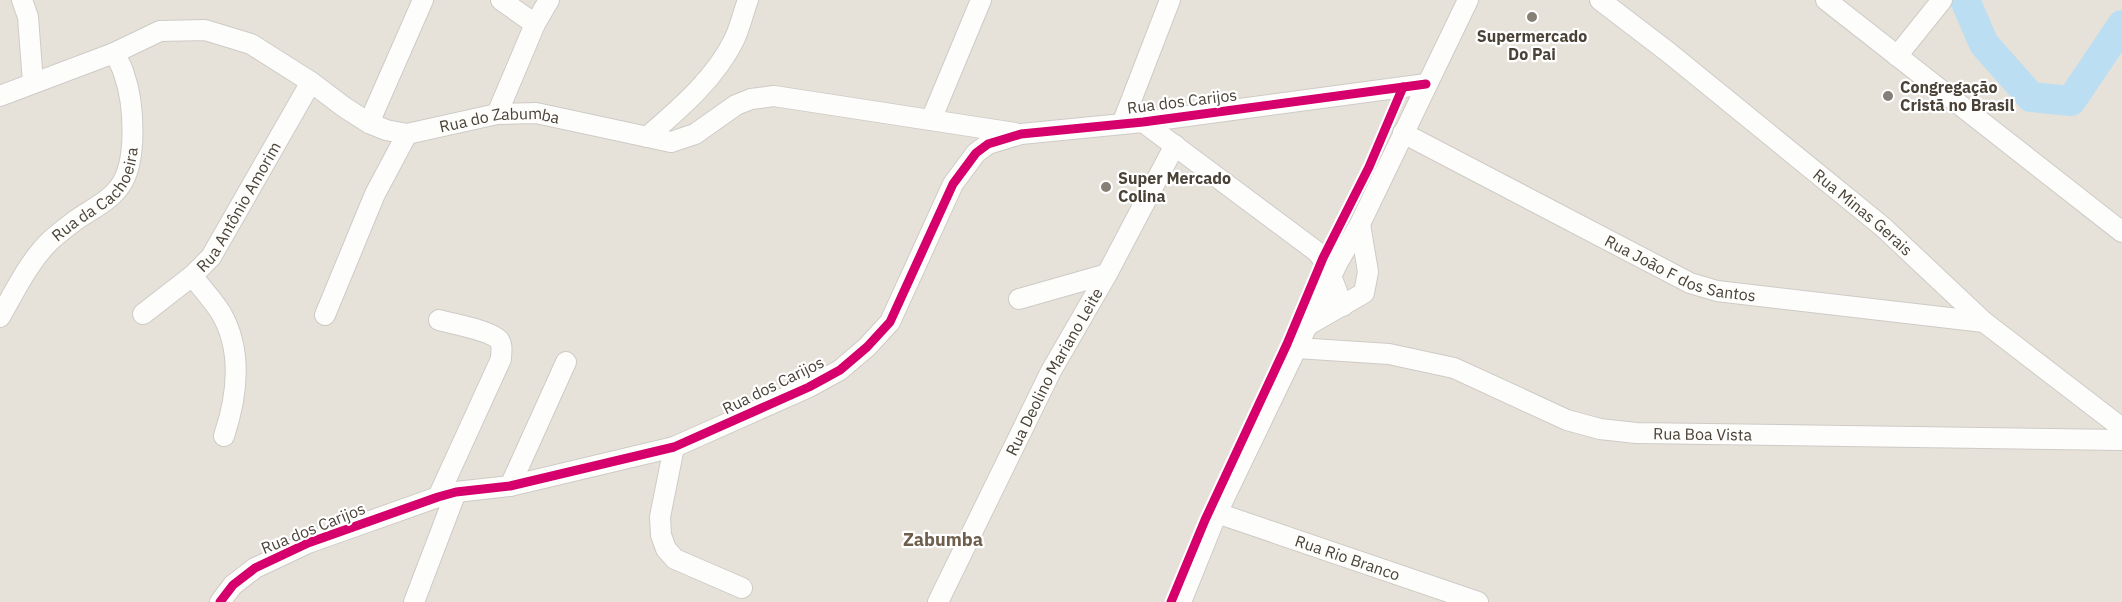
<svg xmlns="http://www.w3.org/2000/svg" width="2122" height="602" viewBox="0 0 2122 602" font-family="'IBM Plex Sans',sans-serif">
<rect width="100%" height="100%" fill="#f2f0ec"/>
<rect fill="#e7e2d9" x="0" y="0" width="2122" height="602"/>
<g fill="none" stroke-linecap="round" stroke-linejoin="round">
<polyline stroke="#bbdef2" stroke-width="30" points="1965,0 1984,44 2031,97 2071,101 2122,25"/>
<g stroke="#cecbc6" stroke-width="22">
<g id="street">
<polyline points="22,0 28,17 33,83"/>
<polyline points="501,0 535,24"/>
<path id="s1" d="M1600 0 1668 52 1883 227 1984 322 2122 428"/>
<polyline points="1826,0 2122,232"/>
<polyline points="1897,56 1942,0"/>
<path id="s2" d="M0 96 114 53 160 31 205 30 251 44 311 82 344 107 369 123 386 130 407 134 497 114 536 113 671 142 695 134 736 105 751 99 774 96 1015 133"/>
<polyline points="497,114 535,24 549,0"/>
<polyline points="931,120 981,0"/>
<path d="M1143 122 1316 251C1329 264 1335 289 1343 306"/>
<polyline points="369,123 423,0"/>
<polyline points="1122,124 1170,0"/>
<path id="s3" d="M1403 133 1690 283 1717 291 1984 322"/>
<path d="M647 137C679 109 715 79 734 40 740 28 743 13 748 0"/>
<path d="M192 276C202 288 213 300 221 313 243 351 237 397 224 436"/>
<polyline points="1019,299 1107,274"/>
<path id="s4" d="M143 314 192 276 211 257 311 82"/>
<polyline points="325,315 375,194 407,134"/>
<path id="s5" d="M0 317C15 291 29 261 51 240 59 233 68 226 76 220 90 210 110 201 120 186 138 161 134 102 124 74 122 66 118 60 114 53"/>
<polyline points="1308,325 1364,293 1368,272 1360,224"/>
<path id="s6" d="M1297 348 1389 354 1454 368 1567 420 1600 429 1636 433 2122 440"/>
<polyline points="674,447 660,517 661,535 666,549 675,559 742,588"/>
<polyline points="510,486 566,362"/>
<path d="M438 497 501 359C501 353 503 345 499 340 490 330 452 324 439 320"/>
<path id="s7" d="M1217 513 1478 602"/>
<polyline points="220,602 233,585 255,568 308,543 438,497 456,492 510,486 674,447 809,387 840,370 867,347 890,322 953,184 976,153 988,144 1021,134 1143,122 1426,84"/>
<polyline points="414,602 456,492"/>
<path id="s8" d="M938 602 1051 371 1107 274 1175 145"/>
<polyline points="1181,602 1217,513 1338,262 1360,224 1468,0"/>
</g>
</g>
<use href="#street" stroke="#fdfdfc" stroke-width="20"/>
<g stroke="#fff" stroke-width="13">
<g id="cycleway">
<polyline points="220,602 233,585 255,568 308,543 438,497 456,492 510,486 674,447 809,387 840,370 867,347 890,322 953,184 976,153 988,144 1021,134 1143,122 1426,84"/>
<polyline points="1171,602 1205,520 1287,344 1323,258 1369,167 1403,87"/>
</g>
</g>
<use href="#cycleway" stroke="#d6006c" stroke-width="9"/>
</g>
<g fill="#857f76" stroke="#fff" stroke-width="2">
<circle cx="1532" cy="17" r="6"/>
<circle cx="1888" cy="96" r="6"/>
<circle cx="1106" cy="187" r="6"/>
</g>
<g text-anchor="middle" stroke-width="4.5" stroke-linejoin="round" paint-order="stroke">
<g font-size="16" font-weight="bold" fill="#4a4237" stroke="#fff" text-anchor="start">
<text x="1532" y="42" text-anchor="middle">Supermercado<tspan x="1532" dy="18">Do Pai</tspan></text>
<text x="1900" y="93">Congregação<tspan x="1900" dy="18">Cristã no Brasil</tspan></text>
<text x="1118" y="184">Super Mercado<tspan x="1118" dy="18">Colina</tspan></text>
</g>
<g font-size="16" fill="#4a4237" stroke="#fff">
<text transform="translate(1182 101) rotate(-7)" y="6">Rua dos Carijos</text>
<text dy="6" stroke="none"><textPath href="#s2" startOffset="542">Rua do Zabumba</textPath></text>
<text dy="6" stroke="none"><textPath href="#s5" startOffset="159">Rua da Cachoeira</textPath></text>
<text dy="6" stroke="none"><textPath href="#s4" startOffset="146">Rua Antônio Amorim</textPath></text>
<text dy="6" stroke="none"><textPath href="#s1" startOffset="338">Rua Minas Gerais</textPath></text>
<text dy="6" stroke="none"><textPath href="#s3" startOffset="310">Rua João F dos Santos</textPath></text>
<text dy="6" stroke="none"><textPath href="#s8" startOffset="258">Rua Deolino Mariano Leite</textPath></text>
<text transform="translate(773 385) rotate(-26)" y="6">Rua dos Carijos</text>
<text dy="6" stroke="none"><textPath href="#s6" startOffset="420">Rua Boa Vista</textPath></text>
<text transform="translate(313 528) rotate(-22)" y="6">Rua dos Carijos</text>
<text dy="6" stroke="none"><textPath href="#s7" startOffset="138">Rua Rio Branco</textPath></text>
</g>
<g font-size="18" font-weight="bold" fill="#6e5f4d" stroke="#fff">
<text x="943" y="546">Zabumba</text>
</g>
</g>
</svg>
